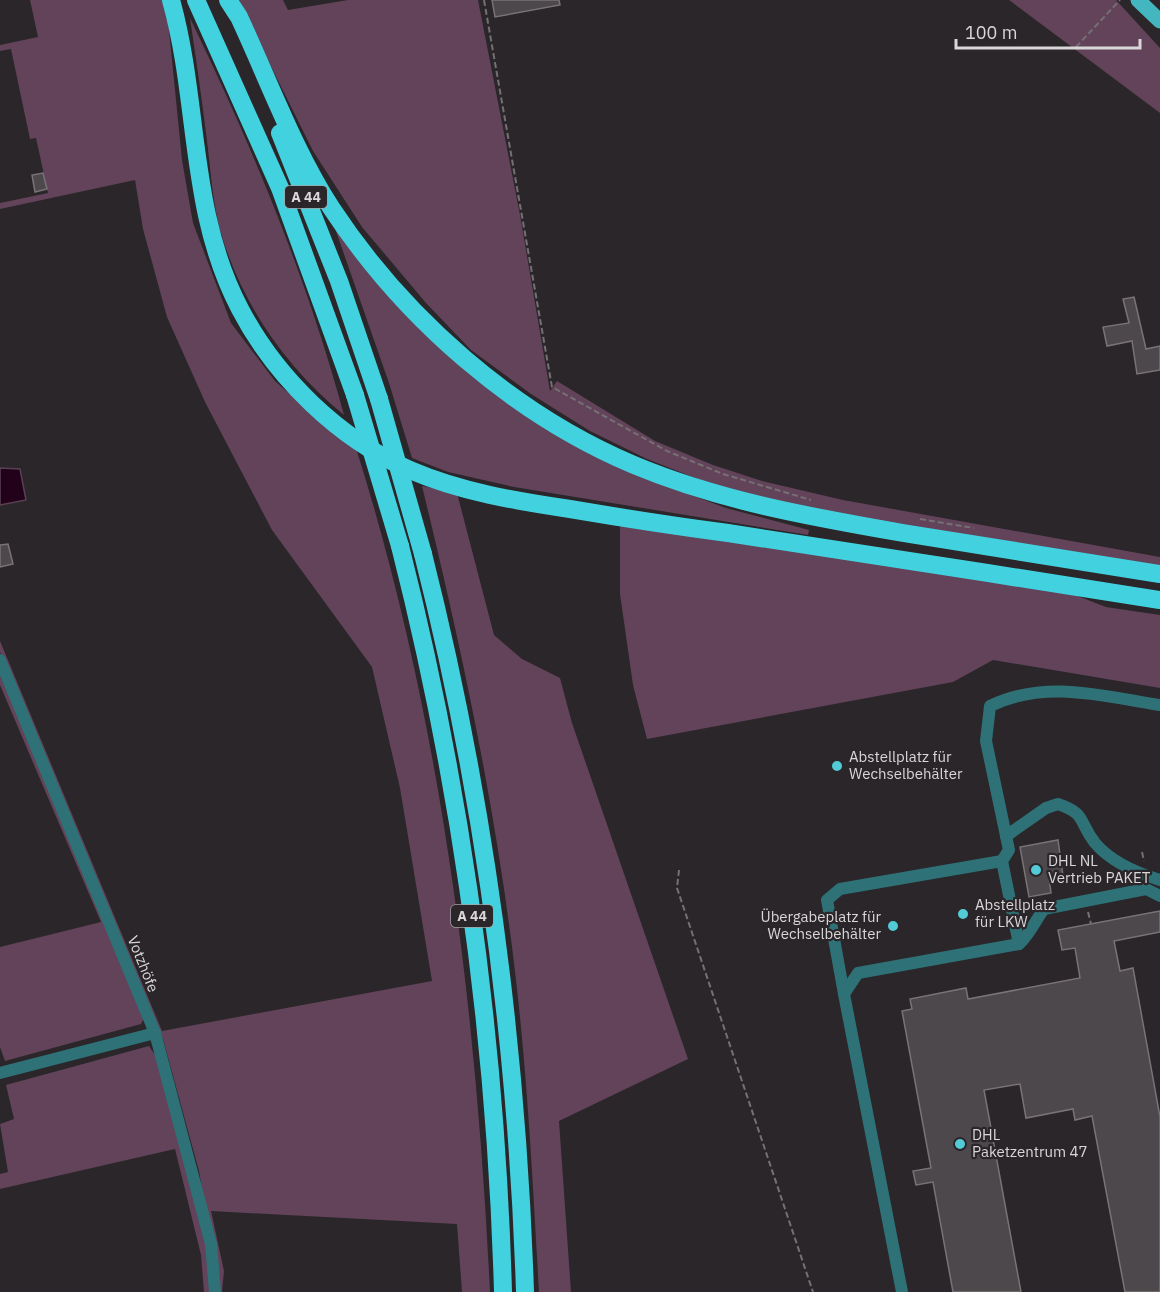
<svg xmlns="http://www.w3.org/2000/svg" width="1160" height="1292" viewBox="0 0 1160 1292" font-family="'IBM Plex Sans',sans-serif">
<rect width="100%" height="100%" fill="#2a2629"/>
<g fill="#62435a">
<path d="M30 0H166L182 160 193 223 231 323 275 381 327 427 355 445C442 719 476 1006 490 1292H462L457 1224 211 1211 224 1271 222 1292H219L199 1171 163 1039 15 689 0 652V641L162 1031 432 981 400 788 372 667 272 530 205 402 167 317 143 229 135 180 0 209V203L48 193 36 138 30 139 11 49 0 51V45L38 37Z"/>
<polygon points="238,0 283,0 288,10 348,0 478,0 520,215 550,391 557,381 655,441 713,465 762,481 843,500 1160,557 1160,567 830,516 713,485 647,459 590,431 531,394 471,350 426,303 362,227 313,151"/>
<polygon points="1009,0 1116,0 1160,48 1160,113"/>
<path d="M190 18C252 146 307 278 344 415 287 368 246 310 223 240 213 209 211 173 207 141 202 100 196 59 190 18Z"/>
<polygon points="331,217 478,375 662,484 726,508 809,530 808,535 514,487 448,472 412,458 389,383"/>
<path d="M422 486 457 493 494 635 522 659 560 678 572 723 688 1059 559 1121 571 1292H539C533 1188 528 1084 516 980 497 813 462 650 422 486Z"/>
<polygon points="620,522 1075,595 1106,607 1160,615 1160,688 993,660 953,682 647,739 633,685 620,594"/>
<polygon points="0,675 145,1016 141,1024 5,1061 0,1047 0,947 101,922 0,685"/>
<polygon points="149,1046 159,1061 209,1251 211,1292 204,1292 201,1255 175,1149 0,1189 0,1174 8,1172 0,1124 14,1119 6,1085"/>
</g>
<polygon fill="#22011b" stroke="#594154" stroke-width="1.5" points="0,468 20,469 26,500 0,505"/>
<g fill="#4d484b" stroke="#797377" stroke-width="1.5">
<polygon points="492,0 559,0 560,5 495,17"/>
<polygon points="43,173 47,189 35,192 32,175"/>
<polygon points="1134,297 1146,349 1160,346 1160,370 1137,374 1132,341 1107,346 1103,327 1129,323 1123,299"/>
<polygon points="8,544 13,564 0,567 0,545"/>
<polygon points="1058,840 1063,876 1049,878 1051,893 1029,897 1020,847"/>
<polygon points="1160,911 1160,932 1114,941 1120,971 1133,968 1160,1117 1160,1292 1125,1292 1092,1116 1075,1120 1073,1109 1026,1118 1020,1084 984,1090 1021,1292 953,1292 933,1182 916,1185 913,1171 931,1168 902,1011 912,1009 910,999 966,988 968,999 1080,978 1075,948 1062,950 1058,930"/>
</g>
<g fill="none" stroke-linecap="round" stroke-linejoin="round">
<g stroke="#747073" stroke-width="2" stroke-dasharray="6 3" stroke-linecap="butt">
<polyline points="484,0 552,387 667,451 723,474 811,500"/>
<polyline points="1076,47 1120,0"/>
<polyline points="920,519 974,528"/>
<polyline points="1142,852 1144,861"/>
<polyline points="679,870 677,888 813,1292"/>
<polyline points="1088,912 1091,924"/>
</g>
<g stroke="#2e7177" stroke-width="12">
<polyline points="0,660 155,1033 211,1244 215,1292"/>
<path d="M1006 836 1046 808 1058 804C1087 814 1078 821 1095 843 1111 862 1137 873 1160 880"/>
<path d="M1019 944 1002 861 1009 850 986 741 990 706C1046 679 1102 696 1160 705"/>
<polyline points="844,994 827,900 840,889 1002,861"/>
<polyline points="0,1073 155,1033"/>
<path d="M902 1292 844 994 858 973 1019 944C1030 934 1035 921 1044 909L1146 889 1160 896"/>
</g>
<polyline stroke="#44b6c0" stroke-width="15" points="1138,0 1160,21"/>
<g stroke="#42d2df" stroke-width="18">
<path d="M171 0C200 104 188 210 240 309 276 378 339 439 410 470 461 492 516 501 570 509 623 518 675 526 728 533 872 554 1016 578 1160 600"/>
<polyline points="196,0 280,188 355,395"/>
<path d="M228 0 239 17C268 79 295 153 332 209 404 318 513 414 634 465 720 501 811 517 903 533 988 547 1074 560 1160 574"/>
<polyline points="280,133 339,281 379,399"/>
<path d="M400 546C462 790 496 1041 503 1292"/>
<path d="M423 554C484 795 517 1043 525 1292"/>
</g>
<g stroke="#42d2df" stroke-width="18">
<polyline points="355,395 400,546"/>
<polyline points="379,399 423,554"/>
</g>
</g>
<g fill="#52cbd7" stroke="#2a2629" stroke-width="2">
<circle cx="837" cy="766" r="6"/>
<circle cx="1036" cy="870" r="6"/>
<circle cx="963" cy="914" r="6"/>
<circle cx="893" cy="926" r="6"/>
<circle cx="960" cy="1144" r="6"/>
</g>
<g text-anchor="middle" stroke-width="4.5" stroke-linejoin="round" paint-order="stroke">
<g fill="#2a2629" stroke="#a5a2a4" stroke-width="1.5">
<rect x="285" y="186" width="42" height="22" rx="4.5"/>
<rect x="451" y="905" width="42" height="22" rx="4.5"/>
</g>
<g font-size="14" font-weight="bold" fill="#dad7d9">
<text x="306" y="202">A 44</text>
<text x="472" y="921">A 44</text>
</g>
<g font-size="15" fill="#dad7d9" stroke="#2a2629" text-anchor="start">
<text x="849" y="762">Abstellplatz für<tspan x="849" dy="17">Wechselbehälter</tspan></text>
<text x="1048" y="866">DHL NL<tspan x="1048" dy="17">Vertrieb PAKET</tspan></text>
<text x="975" y="910">Abstellplatz<tspan x="975" dy="17">für LKW</tspan></text>
<text x="881" y="922" text-anchor="end">Übergabeplatz für<tspan x="881" dy="17">Wechselbehälter</tspan></text>
<text x="972" y="1140">DHL<tspan x="972" dy="17">Paketzentrum 47</tspan></text>
</g>
<g font-size="15" fill="#dad7d9" stroke="#2a2629">
<text transform="translate(143 964) rotate(68)" y="5">Votzhöfe</text>
</g>
</g>
<path d="M956 39v9h184v-9" fill="none" stroke="#dad7d9" stroke-width="3"/>
<text x="965" y="39" font-size="18" fill="#dad7d9" stroke="#2a2629" stroke-width="4.5" paint-order="stroke">100 m</text>
</svg>
